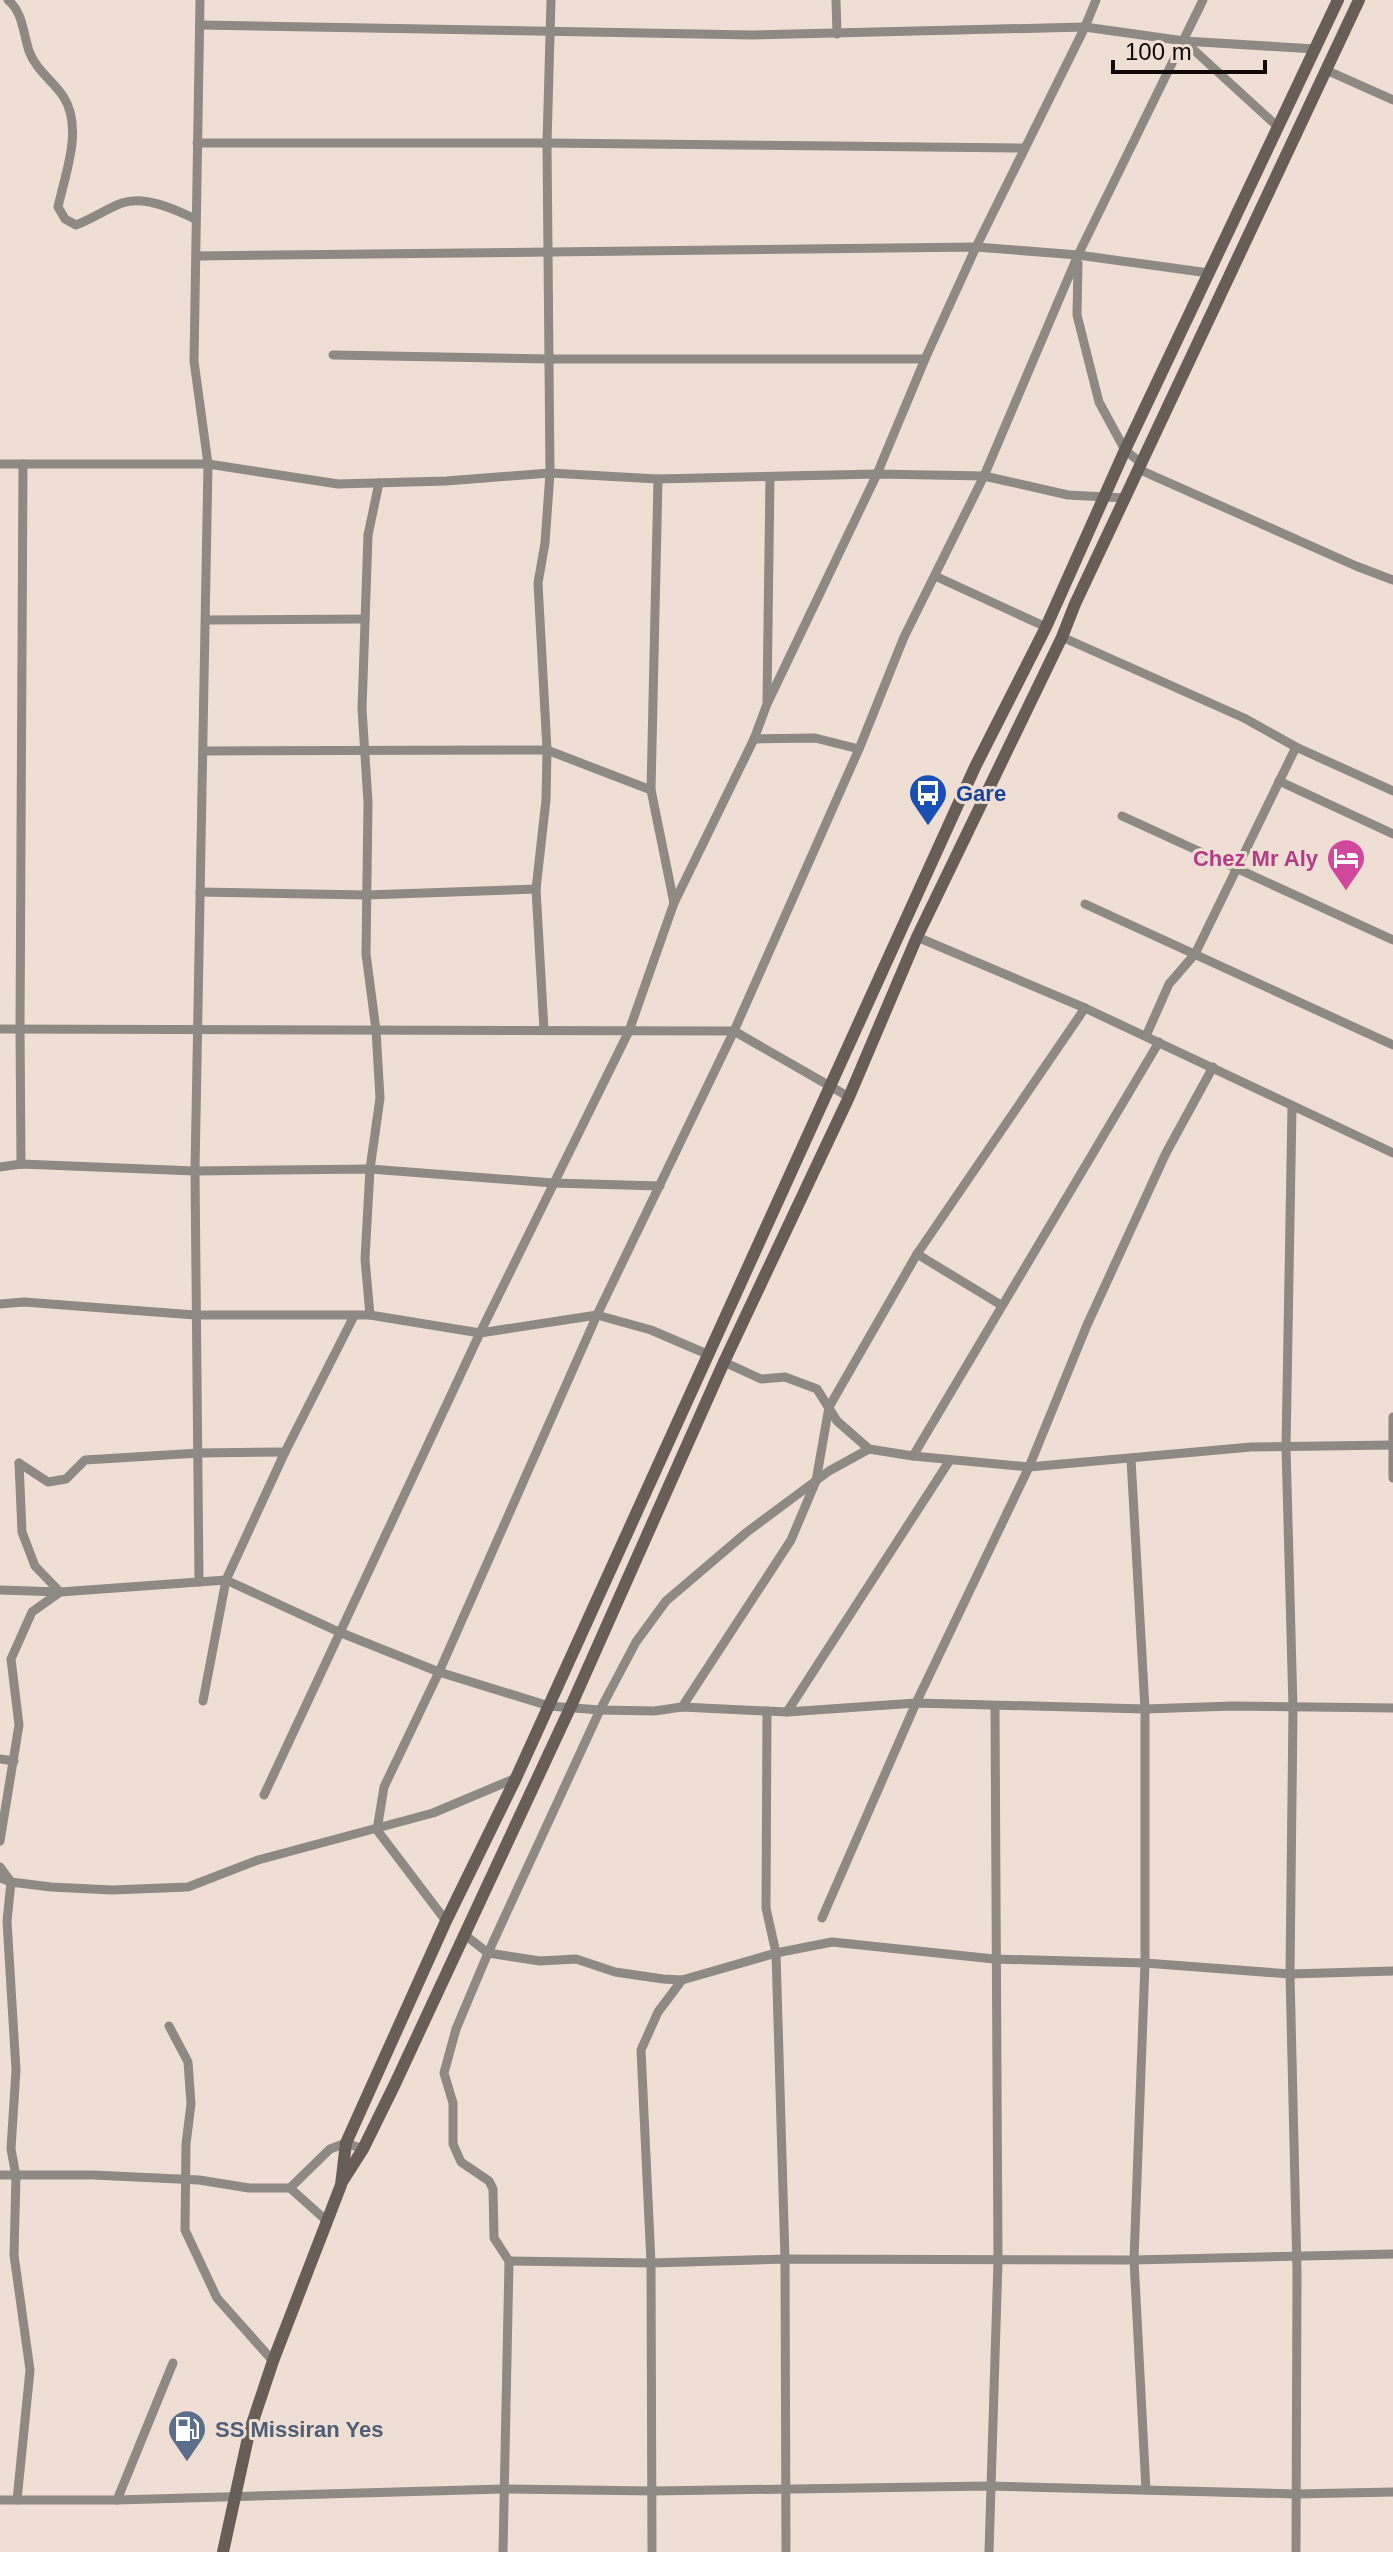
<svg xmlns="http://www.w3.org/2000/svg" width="1393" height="2552" viewBox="0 0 1393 2552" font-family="Arial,sans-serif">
<rect width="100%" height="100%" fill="#efded3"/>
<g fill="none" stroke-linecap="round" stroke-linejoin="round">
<g stroke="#8f8983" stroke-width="9">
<path d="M8 0C23 12 23 33 29 51 36 70 52 80 63 96 84 128 65 174 58 207L65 219 76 225C92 219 106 209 122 203 144 195 175 209 195 219"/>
<polyline points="836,0 837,34"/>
<polyline points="200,25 752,35 1085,27 1184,41 1315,49"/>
<polyline points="1184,41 1278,127"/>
<polyline points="1326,70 1393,100"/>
<polyline points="197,143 547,143 1025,148"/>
<polyline points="197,256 976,247 1078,255 1209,273"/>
<polyline points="1078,263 1077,315 1099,402 1125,450 1141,463"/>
<polyline points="333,355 549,359 925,359"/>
<polyline points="0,464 208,464 338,484 446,481 550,473 658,479 877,474 984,476 1068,495 1125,498"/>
<polyline points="1138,469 1356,566 1393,580"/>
<polyline points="658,479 651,790 674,903"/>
<polyline points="935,576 1046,627"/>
<polyline points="206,620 365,619"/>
<polyline points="1062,637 1244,718 1296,747 1393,791"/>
<polyline points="767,701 770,477"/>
<polyline points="754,739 815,738 859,749"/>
<polyline points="204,751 547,750 651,790"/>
<polyline points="1279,781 1393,834"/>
<polyline points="1122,816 1393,940"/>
<polyline points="200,892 367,895 536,889"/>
<polyline points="1085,904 1393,1045"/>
<polyline points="917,937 1085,1008 1393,1153"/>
<polyline points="0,1029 734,1031 849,1097"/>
<polyline points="544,1030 536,889 546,800 547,750 538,583 545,543 550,473 547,143 551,0"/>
<polyline points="1146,1036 1169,984 1195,954 1296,747"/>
<polyline points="1292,1107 1286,1447 1293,1708 1290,1974 1297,2271 1296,2552"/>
<polyline points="21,1164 20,1029 23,464"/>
<polyline points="0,1167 21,1164 195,1171 370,1169 553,1183 660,1186"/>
<polyline points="917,1254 1001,1305"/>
<polyline points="0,1304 24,1302 195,1315 370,1315 480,1333 597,1315 651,1330 707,1354"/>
<polyline points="370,1315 365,1259 370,1169 380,1098 376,1030 366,954 368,802 362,709 368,535 379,483"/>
<polyline points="724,1362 761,1379 785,1377 817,1389 837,1421 869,1449 913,1456 1029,1467 1251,1447 1393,1445"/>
<polyline points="1393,1417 1393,1478"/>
<polyline points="913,1456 1159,1042"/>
<polyline points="1131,1459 1145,1709 1145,1963 1134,2260 1146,2490"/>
<polyline points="19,1463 48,1482 66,1479 85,1460 199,1453 285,1452"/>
<polyline points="19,1463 22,1532 35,1566 60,1592"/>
<polyline points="199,1582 195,1171 208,464 194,361 200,0"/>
<polyline points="0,1590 60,1592"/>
<polyline points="203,1701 226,1580 285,1452 354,1316"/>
<polyline points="682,1707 791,1540 816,1481 829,1407 917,1254 1085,1008"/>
<polyline points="767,1711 766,1908 776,1953 785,2259 786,2552"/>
<polyline points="787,1712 950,1460"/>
<polyline points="0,1759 14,1761"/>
<polyline points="264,1795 480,1333 629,1031 674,903 754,739 767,704 877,474 925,359 976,247 1085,27 1096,0"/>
<polyline points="0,1841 19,1725 11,1659 32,1612 60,1592 226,1580 339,1632 439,1672 549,1706 600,1710 654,1711 682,1707 787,1712 916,1703 1145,1709 1233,1706 1393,1708"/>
<polyline points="0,1867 11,1882 7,1921 16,2070 11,2149 16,2176 14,2255 30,2370 17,2500"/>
<polyline points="0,1878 11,1882 51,1887 112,1890 188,1887 258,1860 433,1813 516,1778"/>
<polyline points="822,1918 916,1703 1029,1467 1087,1325 1166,1153 1213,1067"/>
<polyline points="446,1921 377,1830 384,1787 439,1672 597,1315 734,1031 859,749 904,637 984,476 1078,255 1203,0"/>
<polyline points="465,1935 488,1953 540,1961 576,1959 615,1972 663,1979 682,1980 776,1953 832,1942 994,1959 1145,1963 1290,1974 1393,1971"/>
<polyline points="169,2026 188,2062 191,2104 186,2144 185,2230 217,2298 273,2361"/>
<polyline points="0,2175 93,2175 199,2180 249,2188 290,2188 328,2222"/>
<polyline points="290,2188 330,2149 346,2143 363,2149"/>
<polyline points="509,2261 651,2263 785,2259 1134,2260 1393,2254"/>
<polyline points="0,2500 117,2500 503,2489 653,2491 989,2486 1296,2494 1393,2492"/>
<polyline points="117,2500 173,2363"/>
<polyline points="503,2552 509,2261 494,2238 493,2189 489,2181 461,2162 453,2144 453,2103 444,2073 456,2029 488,1953 600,1710 636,1642 666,1601 747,1532 829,1471 869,1449"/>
<polyline points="652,2552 651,2263 641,2050 658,2012 682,1980"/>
<polyline points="989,2552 998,2261 995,1707"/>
</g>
<g stroke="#675e57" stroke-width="12">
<polyline points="342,2182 363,2149 394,2086 571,1706 724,1362 849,1097 917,937 1062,637 1075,604 1359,0"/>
<polyline points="223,2552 249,2433 273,2361 341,2185 346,2143 446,1921 516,1778 975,767 1046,627 1125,450 1338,0"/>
</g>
</g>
<defs>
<g id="bus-pin" transform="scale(2)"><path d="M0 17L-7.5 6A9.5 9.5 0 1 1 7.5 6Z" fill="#1a4fb4" stroke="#efded3"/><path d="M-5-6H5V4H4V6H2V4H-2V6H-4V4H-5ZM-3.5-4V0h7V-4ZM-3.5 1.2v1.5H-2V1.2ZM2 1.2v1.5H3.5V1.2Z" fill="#fff"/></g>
<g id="hotel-pin" transform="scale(2)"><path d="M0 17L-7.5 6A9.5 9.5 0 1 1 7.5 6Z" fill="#d1479c" stroke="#efded3"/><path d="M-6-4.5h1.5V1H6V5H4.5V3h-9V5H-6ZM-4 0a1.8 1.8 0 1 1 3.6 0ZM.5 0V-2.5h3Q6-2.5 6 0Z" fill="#fff"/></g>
<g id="fuel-pin" transform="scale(2)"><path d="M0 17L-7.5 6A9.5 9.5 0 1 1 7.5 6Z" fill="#5c6f8a" stroke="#efded3"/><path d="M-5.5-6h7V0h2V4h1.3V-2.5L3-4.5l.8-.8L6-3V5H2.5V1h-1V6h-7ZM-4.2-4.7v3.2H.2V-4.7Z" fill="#fff"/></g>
</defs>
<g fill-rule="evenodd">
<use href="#bus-pin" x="928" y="793"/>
<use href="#hotel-pin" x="1346" y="858"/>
<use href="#fuel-pin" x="187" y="2429"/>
</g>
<g text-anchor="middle" stroke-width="6" stroke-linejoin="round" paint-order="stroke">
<g font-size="22" font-weight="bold" fill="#164399" stroke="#efded3" text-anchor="start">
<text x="956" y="801">Gare</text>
</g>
<g font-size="22" font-weight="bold" fill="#b23c85" stroke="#efded3" text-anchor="end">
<text x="1318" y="866">Chez Mr Aly</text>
</g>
<g font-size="22" font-weight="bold" fill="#4e5e75" stroke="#efded3" text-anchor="start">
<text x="215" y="2437">SS Missiran Yes</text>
</g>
</g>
<path d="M1113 60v12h152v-12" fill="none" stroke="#0f0a07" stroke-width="4"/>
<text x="1125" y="60" font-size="24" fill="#0f0a07" stroke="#efded3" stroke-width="6" paint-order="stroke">100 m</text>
</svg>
